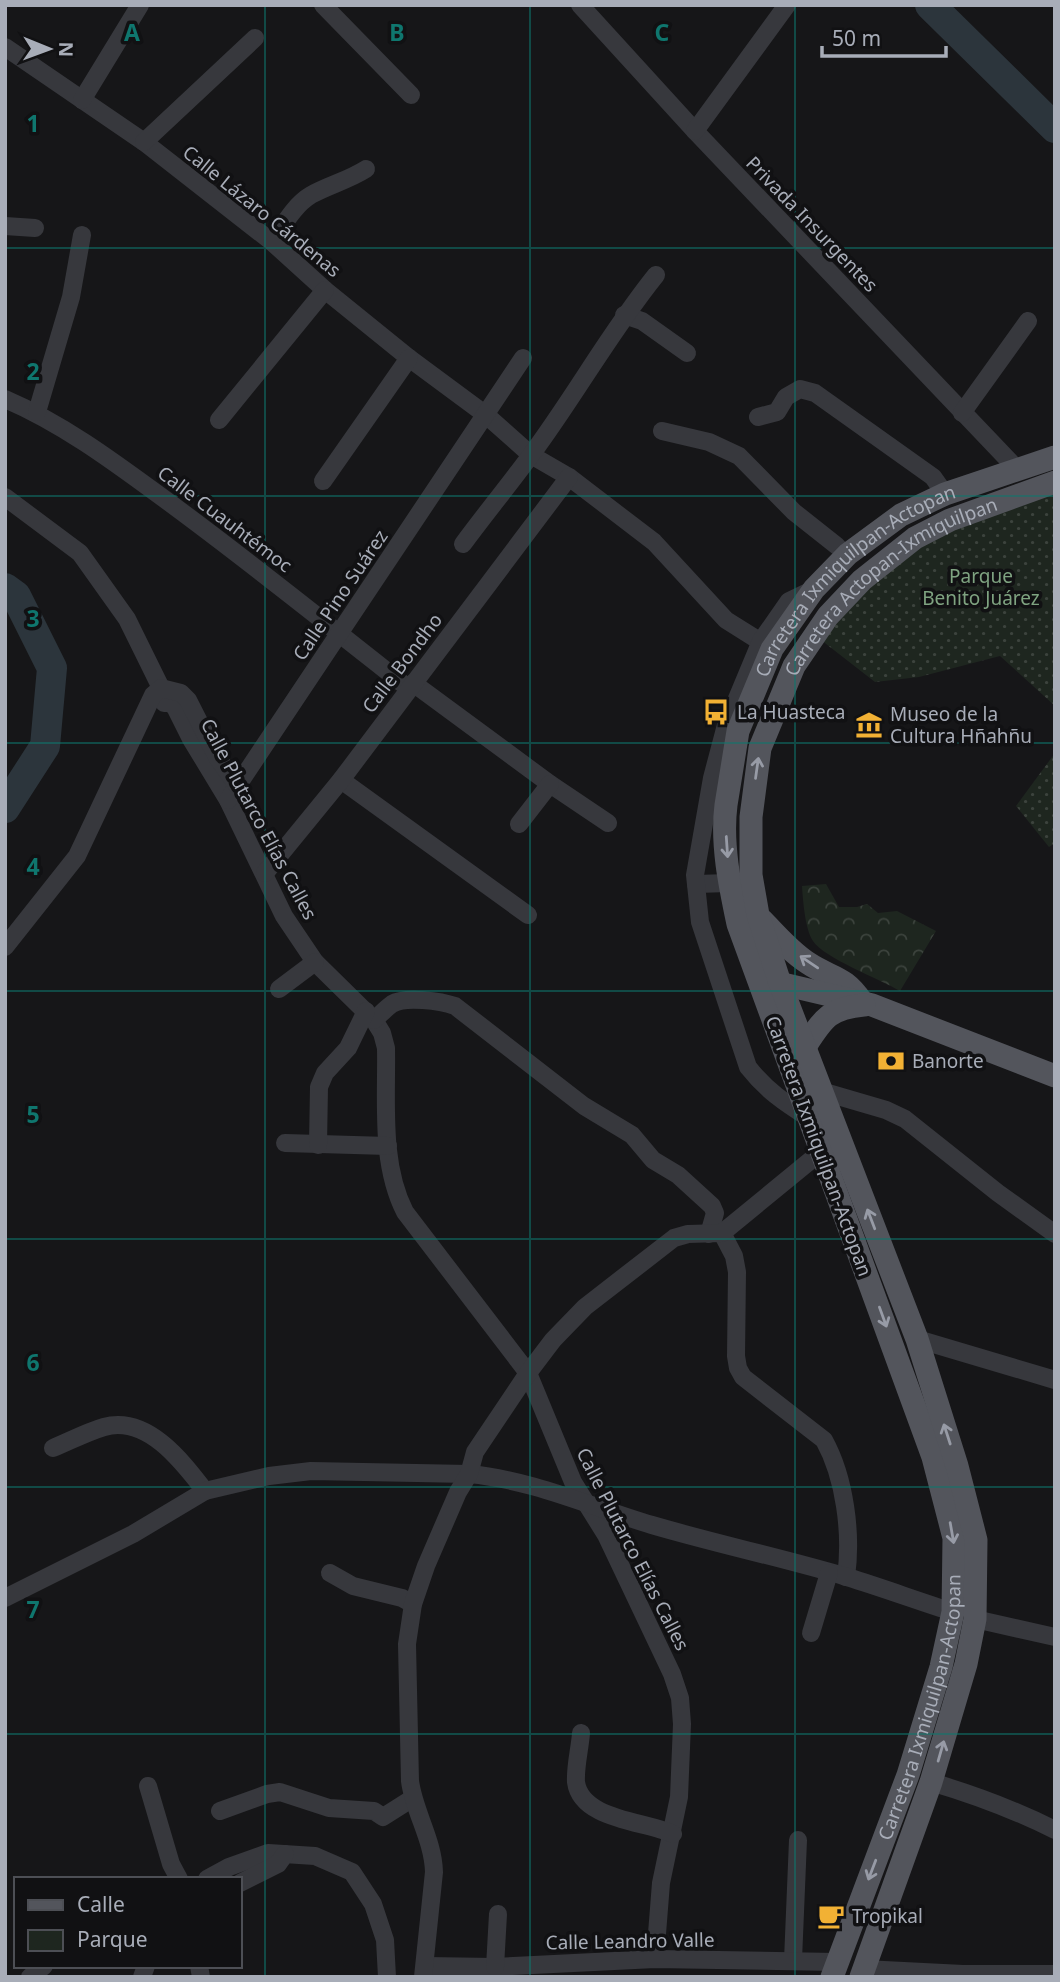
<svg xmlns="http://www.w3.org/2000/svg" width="1060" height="1982" viewBox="0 0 1060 1982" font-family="'Noto Sans',sans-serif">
<defs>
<pattern id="green-dots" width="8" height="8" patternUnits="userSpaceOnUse" patternTransform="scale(1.75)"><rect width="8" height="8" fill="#1e261f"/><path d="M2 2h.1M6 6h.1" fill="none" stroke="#3c433d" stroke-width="1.8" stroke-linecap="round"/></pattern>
<pattern id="forest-crowns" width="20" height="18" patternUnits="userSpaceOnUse" patternTransform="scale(1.75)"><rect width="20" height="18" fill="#1e261f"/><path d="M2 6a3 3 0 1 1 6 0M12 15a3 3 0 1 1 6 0" fill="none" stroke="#3c433d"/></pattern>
</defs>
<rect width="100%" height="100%" fill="#161618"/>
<g fill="url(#green-dots)">
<polygon points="1055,489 1055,706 1000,656 919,677 875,682 821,640 893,562 950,520"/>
<polygon points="1055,753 1055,843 1049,847 1016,806"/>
</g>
<path fill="url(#forest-crowns)" d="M826 884 839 907H857L867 904 878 913 897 911 936 931 900 991C880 979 824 958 813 941 805 929 803 900 802 886Z"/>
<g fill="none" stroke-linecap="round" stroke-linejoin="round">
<g stroke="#2c353c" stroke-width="30">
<polyline points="930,5 1055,128"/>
<polyline points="5,588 16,596 52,668 45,746 5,808"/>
</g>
<g stroke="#37383d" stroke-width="18">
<polyline points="323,5 411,95"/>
<polyline points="580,5 695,131 1017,469"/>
<polyline points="5,47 144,142 272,242 325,290 409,358 486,415 531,455 569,477 654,542 726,620 772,649"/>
<polyline points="82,100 140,5"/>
<polyline points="695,131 787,5"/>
<polyline points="144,142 255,38"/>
<polyline points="5,226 35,228"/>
<path d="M272 242C283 226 294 205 311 195 329 185 349 180 366 169"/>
<polyline points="624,315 642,321 687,353"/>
<path d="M5 399C61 423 110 459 159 495 244 557 326 623 408 688"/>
<polyline points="37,412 71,297 82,235"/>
<polyline points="962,413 1028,321"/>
<polyline points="758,417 777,412 786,397 800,389 815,393 933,477 945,494"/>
<polyline points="219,420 325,290"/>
<polyline points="662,431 709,442 739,456 794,512 837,546"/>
<polyline points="323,481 409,358"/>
<polyline points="5,497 80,553 127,619 161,688 163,699"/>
<path d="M463 544C485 514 509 485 531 455 575 396 610 332 656 275"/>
<polyline points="413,683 550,784 608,823"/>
<path d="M164 703H170L175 707 191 739 228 800 284 916 315 962 374 1020 382 1033 386 1048C387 1102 380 1163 405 1212L528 1373 573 1482 606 1535 672 1674 680 1698 682 1724 679 1797 661 1883 655 1959"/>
<polyline points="341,780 528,915"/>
<polyline points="228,800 523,358"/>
<polyline points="519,824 550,784"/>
<polyline points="265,873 341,780 569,477"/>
<polyline points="696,884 729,883"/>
<polyline points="5,947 77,856 153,695 161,688 181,693 188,700 217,757 237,785"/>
<polyline points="279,989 315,962"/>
<path d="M374 1020C380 1015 385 1009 392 1004 405 996 441 1001 455 1006L584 1106 632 1135 653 1160 678 1175 712 1206 715 1213 709 1234"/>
<polyline points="821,1091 886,1110 905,1119 998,1193 1055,1234"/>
<path d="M809 1118C785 1103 766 1090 748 1067L700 922 695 875 712 778 726 725 761 641 789 601 814 589"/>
<polyline points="285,1143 388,1146"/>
<polyline points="318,1145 319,1087 325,1073 348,1048 366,1011"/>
<path d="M722 1233 734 1256 737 1272 736 1356 738 1368 743 1377 824 1440C845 1478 852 1534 846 1577"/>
<polyline points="917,1339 1055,1380"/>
<path d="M53 1448C70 1441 87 1432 104 1427 147 1415 182 1461 205 1491"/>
<polyline points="330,1573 353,1586 402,1598 413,1604"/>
<path d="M5 1598 133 1534 205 1491 269 1476 311 1471 469 1474C533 1480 591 1507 652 1525 717 1544 783 1558 847 1577 883 1588 918 1601 953 1612"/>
<polyline points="975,1619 1055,1637"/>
<polyline points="811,1633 829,1573"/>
<path d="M581 1733C580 1748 575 1767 576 1782 581 1820 645 1821 673 1834"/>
<path d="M931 1782C972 1794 1017 1811 1055 1830"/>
<polyline points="148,1786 171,1864 179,1879"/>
<polyline points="220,1811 267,1794 280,1792 329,1808 374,1811 383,1817 413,1798"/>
<polyline points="207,1879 229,1867 268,1853 315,1856 352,1872 373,1904 385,1940 387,1977"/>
<polyline points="240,1883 278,1864 285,1854"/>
<polyline points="793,1960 798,1840"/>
<polyline points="199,1966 201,1977"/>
<polyline points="425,1966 495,1967 655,1959 837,1962"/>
<polyline points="495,1967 498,1914"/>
<polyline points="864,1969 963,1974 1055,1974"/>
<polyline points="30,1977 44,1966"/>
<polyline points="142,1977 146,1966"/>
<path d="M423 1977 434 1872C433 1839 414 1812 410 1781L407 1644 413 1604 426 1566 458 1492 469 1474 475 1452 528 1373 553 1340 585 1307 674 1238 688 1234 722 1233 822 1151"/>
</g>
<g stroke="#53555c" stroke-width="23">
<path d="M763 921C777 936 791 952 808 963 832 979 844 975 862 1002"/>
<polyline points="770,981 872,1005 1055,1076"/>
<path d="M805 1047C823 1019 829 1008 864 1005"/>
<path id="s1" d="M832 1977 908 1775 941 1667 953 1612 954 1538 933 1457 738 924C730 886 721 844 726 805L738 731 772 649 814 589 848 554 901 515 945 494 1055 457"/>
<path id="s2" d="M861 1977 931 1782 966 1664 975 1619 976 1540 957 1466 917 1339 780 983 758 915 751 875V817L760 748 794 666 828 616 862 580 915 538 950 520 1055 482"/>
</g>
</g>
<defs><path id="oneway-shaft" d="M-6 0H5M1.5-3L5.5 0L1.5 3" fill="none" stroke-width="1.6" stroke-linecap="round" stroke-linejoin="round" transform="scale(1.75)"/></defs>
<g stroke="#979ba6">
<use href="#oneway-shaft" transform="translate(757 768) rotate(-82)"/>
<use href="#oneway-shaft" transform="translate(727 847) rotate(86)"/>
<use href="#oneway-shaft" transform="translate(809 962) rotate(-146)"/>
<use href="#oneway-shaft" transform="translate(871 1219) rotate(-111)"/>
<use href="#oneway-shaft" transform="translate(883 1317) rotate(70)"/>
<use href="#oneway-shaft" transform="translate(947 1434) rotate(-108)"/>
<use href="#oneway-shaft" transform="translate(952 1533) rotate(80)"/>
<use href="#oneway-shaft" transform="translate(941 1751) rotate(-74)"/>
<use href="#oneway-shaft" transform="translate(872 1870) rotate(111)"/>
</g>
<path fill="none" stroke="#0f766e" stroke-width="2" stroke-opacity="0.55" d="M265 5V1977M530 5V1977M795 5V1977M5 248H1055M5 496H1055M5 743H1055M5 991H1055M5 1239H1055M5 1487H1055M5 1734H1055"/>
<defs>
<g id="bus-bare" transform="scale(2.1)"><path d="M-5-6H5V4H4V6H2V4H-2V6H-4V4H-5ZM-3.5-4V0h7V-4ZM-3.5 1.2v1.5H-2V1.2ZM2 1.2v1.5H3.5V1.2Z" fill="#f2b134" stroke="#111113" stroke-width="2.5" paint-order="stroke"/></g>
<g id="museum-bare" transform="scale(2.1)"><path d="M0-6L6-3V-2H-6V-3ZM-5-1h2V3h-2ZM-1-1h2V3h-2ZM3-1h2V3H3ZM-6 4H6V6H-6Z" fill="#f2b134" stroke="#111113" stroke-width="2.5" paint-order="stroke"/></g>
<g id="bank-bare" transform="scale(2.1)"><path d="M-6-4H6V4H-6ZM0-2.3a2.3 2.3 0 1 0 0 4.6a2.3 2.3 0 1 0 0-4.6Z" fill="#f2b134" stroke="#111113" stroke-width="2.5" paint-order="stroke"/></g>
<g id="cafe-bare" transform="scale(2.1)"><path d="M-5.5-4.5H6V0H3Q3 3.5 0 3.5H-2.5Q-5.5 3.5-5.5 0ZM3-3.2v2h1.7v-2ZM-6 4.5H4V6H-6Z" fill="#f2b134" stroke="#111113" stroke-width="2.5" paint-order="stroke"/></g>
</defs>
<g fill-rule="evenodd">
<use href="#bus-bare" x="716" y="712"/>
<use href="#museum-bare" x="869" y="725"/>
<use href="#bank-bare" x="891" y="1061"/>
<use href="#cafe-bare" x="831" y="1916"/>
</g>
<g text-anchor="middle" stroke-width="7" stroke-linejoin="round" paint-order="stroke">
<g font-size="19" fill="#a8adb8" stroke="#111113">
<text transform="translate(262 211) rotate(39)" y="7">Calle Lázaro Cárdenas</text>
<text transform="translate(812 224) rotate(46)" y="7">Privada Insurgentes</text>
<text transform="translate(225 519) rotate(37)" y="7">Calle Cuauhtémoc</text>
<text dy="7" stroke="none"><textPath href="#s1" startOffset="1503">Carretera Ixmiquilpan-Actopan</textPath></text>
<text dy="7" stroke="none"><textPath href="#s2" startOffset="1503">Carretera Actopan-Ixmiquilpan</textPath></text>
<text transform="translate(340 595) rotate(-56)" y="7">Calle Pino Suárez</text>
<text transform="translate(402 663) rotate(-53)" y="7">Calle Bondho</text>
<text transform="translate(259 819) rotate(62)" y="7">Calle Plutarco Elías Calles</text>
<text transform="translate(819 1146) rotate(70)" y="7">Carretera Ixmiquilpan-Actopan</text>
<text transform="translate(633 1549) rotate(63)" y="7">Calle Plutarco Elías Calles</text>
<text dy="7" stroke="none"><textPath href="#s1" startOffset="285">Carretera Ixmiquilpan-Actopan</textPath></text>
<text transform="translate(630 1941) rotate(-1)" y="7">Calle Leandro Valle</text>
</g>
<g font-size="19" fill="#7fa381" stroke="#111113">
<text x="981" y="583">Parque<tspan x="981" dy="22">Benito Juárez</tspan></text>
</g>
<g font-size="19" fill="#a8adb8" stroke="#111113" text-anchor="start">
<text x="737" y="719">La Huasteca</text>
<text x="890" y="721">Museo de la<tspan x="890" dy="22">Cultura Hñahñu</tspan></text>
<text x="912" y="1068">Banorte</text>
<text x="852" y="1923">Tropikal</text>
</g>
</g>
<g font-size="23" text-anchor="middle" font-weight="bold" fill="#0f766e" stroke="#111113" stroke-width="7" stroke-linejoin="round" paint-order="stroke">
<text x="132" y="41">A</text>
<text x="397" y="41">B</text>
<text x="662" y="41">C</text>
<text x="33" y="132">1</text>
<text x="33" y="380">2</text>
<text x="33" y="627">3</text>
<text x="33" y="875">4</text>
<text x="33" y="1123">5</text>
<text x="33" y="1371">6</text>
<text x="33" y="1618">7</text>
</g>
<rect width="1060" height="1982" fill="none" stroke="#a8adb8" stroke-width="14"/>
<rect x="14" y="1877" width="228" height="91" fill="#111113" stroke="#4d4f55" stroke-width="2"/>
<rect x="28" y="1900" width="35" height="10" fill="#53555c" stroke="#4d4f55" stroke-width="2"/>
<text x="77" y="1912" font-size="21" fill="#a8adb8">Calle</text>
<rect x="28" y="1930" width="35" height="21" fill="#1e261f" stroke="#4d4f55" stroke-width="2"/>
<text x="77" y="1947" font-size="21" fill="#a8adb8">Parque</text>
<g transform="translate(49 49) rotate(91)" stroke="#111113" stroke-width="5" paint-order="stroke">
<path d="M0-5L12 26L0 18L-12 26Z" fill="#a8adb8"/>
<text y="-10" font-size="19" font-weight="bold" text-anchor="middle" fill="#a8adb8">N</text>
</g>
<path d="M822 46v10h124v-10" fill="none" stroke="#a8adb8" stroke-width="3.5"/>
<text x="832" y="46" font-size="21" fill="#a8adb8" stroke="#111113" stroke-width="5" paint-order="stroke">50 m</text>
</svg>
